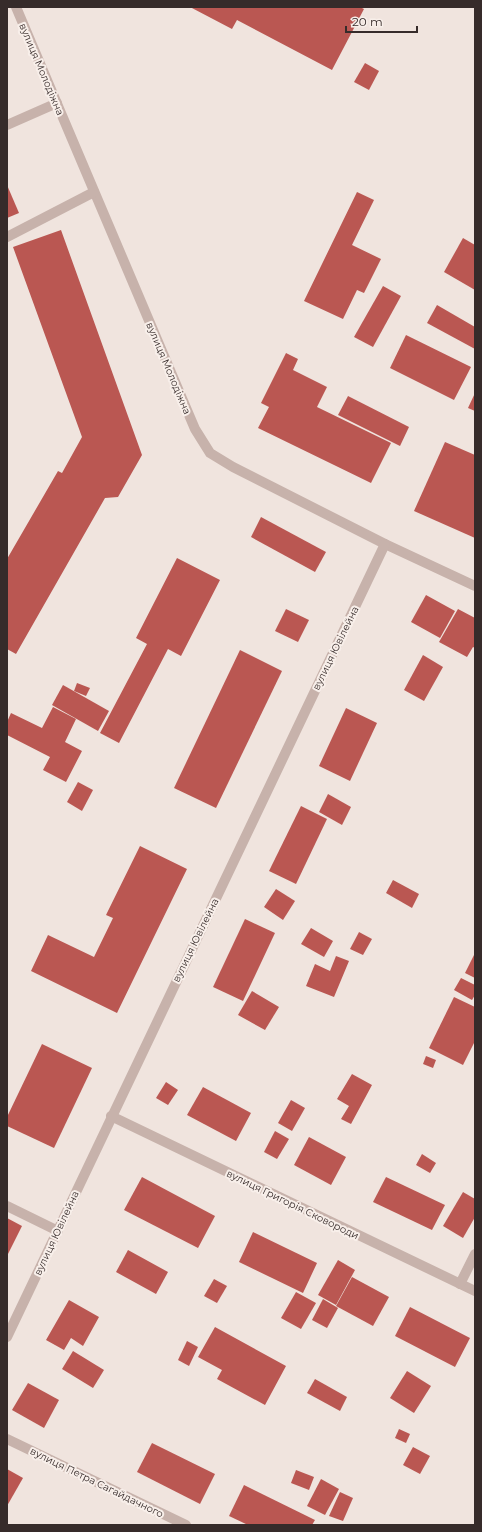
<svg xmlns="http://www.w3.org/2000/svg" width="482" height="1532" viewBox="0 0 482 1532" font-family="Montserrat,sans-serif">
<rect width="100%" height="100%" fill="#f0e4de"/>
<g fill="#ba5752">
<polygon points="190,7 360,7 364,9 332,70 237,20 232,29"/>
<polygon points="365,63 379,71 369,90 354,82"/>
<polygon points="7,185 19,213 7,218"/>
<polygon points="357,192 374,200 352,245 381,259 364,293 357,290 343,319 304,301"/>
<polygon points="61,230 142,455 118,497 105,498 16,654 7,649 7,559 58,471 62,473 82,437 13,247"/>
<polygon points="463,238 475,245 475,290 444,272"/>
<polygon points="383,286 401,296 373,347 354,337"/>
<polygon points="437,305 475,327 475,349 427,323"/>
<polygon points="406,335 471,367 454,400 390,368"/>
<polygon points="286,353 298,359 293,370 327,387 317,407 391,443 371,483 258,428 269,407 261,403"/>
<polygon points="475,393 475,411 468,408"/>
<polygon points="348,396 409,427 400,446 338,415"/>
<polygon points="445,442 475,455 475,538 414,511"/>
<polygon points="261,517 326,552 315,572 251,537"/>
<polygon points="177,558 220,580 181,656 168,649 119,743 100,733 147,644 136,638"/>
<polygon points="426,595 455,611 440,638 411,622"/>
<polygon points="286,609 309,620 298,642 275,631"/>
<polygon points="458,609 475,618 475,648 473,647 467,657 439,642"/>
<polygon points="240,650 282,671 216,808 174,788"/>
<polygon points="423,655 443,667 424,701 404,690"/>
<polygon points="77,683 90,688 86,696 74,691"/>
<polygon points="63,685 109,711 98,731 52,705"/>
<polygon points="53,707 76,719 65,742 82,751 66,782 43,770 50,757 7,735 7,722 11,713 42,728"/>
<polygon points="346,708 377,723 350,781 319,766"/>
<polygon points="78,782 93,790 82,811 67,802"/>
<polygon points="328,794 351,807 342,825 319,812"/>
<polygon points="301,806 327,819 296,884 269,871"/>
<polygon points="140,846 187,869 117,1013 31,971 48,935 94,957 113,918 106,915"/>
<polygon points="393,880 419,894 412,908 386,893"/>
<polygon points="276,889 295,901 283,920 264,907"/>
<polygon points="245,919 275,933 243,1001 213,987"/>
<polygon points="311,928 333,941 324,957 301,944"/>
<polygon points="359,932 372,939 363,955 350,949"/>
<polygon points="475,953 475,978 465,973"/>
<polygon points="336,956 349,961 334,997 306,986 315,964 330,971"/>
<polygon points="461,978 475,985 475,995 472,1000 454,990"/>
<polygon points="252,991 279,1007 265,1030 238,1015"/>
<polygon points="454,997 475,1007 475,1041 463,1065 429,1048"/>
<polygon points="42,1044 92,1068 54,1148 7,1126 7,1117"/>
<polygon points="426,1056 436,1060 433,1068 423,1064"/>
<polygon points="352,1074 372,1085 351,1124 341,1119 349,1106 337,1099"/>
<polygon points="166,1082 178,1090 168,1105 156,1098"/>
<polygon points="203,1087 251,1113 236,1141 187,1115"/>
<polygon points="291,1100 305,1108 292,1131 278,1123"/>
<polygon points="275,1131 289,1139 277,1159 264,1152"/>
<polygon points="309,1137 346,1157 331,1185 294,1165"/>
<polygon points="422,1154 436,1163 430,1173 416,1165"/>
<polygon points="142,1177 215,1216 198,1248 124,1210"/>
<polygon points="386,1177 445,1205 432,1230 373,1202"/>
<polygon points="463,1192 475,1199 475,1217 463,1238 443,1226"/>
<polygon points="7,1218 22,1226 7,1256"/>
<polygon points="253,1232 317,1263 303,1293 239,1262"/>
<polygon points="128,1250 168,1272 156,1294 116,1272"/>
<polygon points="338,1260 355,1270 336,1305 318,1295"/>
<polygon points="352,1277 389,1297 373,1326 336,1306"/>
<polygon points="214,1279 227,1286 217,1303 204,1296"/>
<polygon points="296,1292 316,1303 301,1329 281,1318"/>
<polygon points="323,1299 338,1308 327,1328 312,1320"/>
<polygon points="69,1300 99,1317 83,1346 71,1338 64,1350 46,1340"/>
<polygon points="410,1307 470,1338 455,1367 395,1336"/>
<polygon points="215,1327 286,1366 265,1405 217,1379 222,1370 198,1357"/>
<polygon points="187,1341 198,1347 189,1366 178,1360"/>
<polygon points="73,1351 104,1370 93,1388 62,1369"/>
<polygon points="407,1371 431,1386 414,1413 390,1398"/>
<polygon points="315,1379 347,1397 340,1411 307,1393"/>
<polygon points="28,1383 59,1400 44,1428 12,1410"/>
<polygon points="399,1429 410,1434 406,1443 395,1438"/>
<polygon points="152,1443 215,1474 200,1504 137,1472"/>
<polygon points="413,1447 430,1456 420,1474 403,1465"/>
<polygon points="7,1469 23,1478 7,1506"/>
<polygon points="296,1470 314,1477 309,1490 291,1483"/>
<polygon points="321,1479 339,1489 325,1515 307,1506"/>
<polygon points="244,1485 315,1520 312,1525 248,1525 229,1516"/>
<polygon points="340,1492 353,1498 343,1521 329,1516"/>
</g>
<g fill="none" stroke-linecap="round" stroke-linejoin="round">
<g stroke="#c7b2ab" stroke-width="10">
<polyline points="16,7 195,429 210,453 233,467 385,544 475,586"/>
<polyline points="7,125 57,103"/>
<polyline points="7,237 94,192"/>
<polyline points="111,1116 475,1291"/>
<polyline points="7,1206 58,1231"/>
<polyline points="460,1284 475,1254"/>
<polyline points="7,1337 385,544"/>
<polyline points="7,1439 186,1525"/>
</g>
</g>
<g text-anchor="middle" stroke-width="4" stroke-linejoin="round" paint-order="stroke">
<g font-size="10" fill="#362b2a" stroke="#f8efea">
<text transform="translate(42 69) rotate(67)" y="4">вулиця Молодіжна</text>
<text transform="translate(169 368) rotate(67)" y="4">вулиця Молодіжна</text>
<text transform="translate(335 648) rotate(-64)" y="4">вулиця Ювілейна</text>
<text transform="translate(195 940) rotate(-64)" y="4">вулиця Ювілейна</text>
<text transform="translate(293 1204) rotate(26)" y="4">вулиця Григорія Сковороди</text>
<text transform="translate(56 1233) rotate(-65)" y="4">вулиця Ювілейна</text>
<text transform="translate(97 1482) rotate(26)" y="4">вулиця Петра Сагайдачного</text>
</g>
</g>
<rect width="482" height="1532" fill="none" stroke="#362b2a" stroke-width="16"/>
<path d="M346 26v6h71v-6" fill="none" stroke="#362b2a" stroke-width="2"/>
<text x="352" y="26" font-size="12" fill="#362b2a" stroke="#f8efea" stroke-width="3" paint-order="stroke">20 m</text>
</svg>
